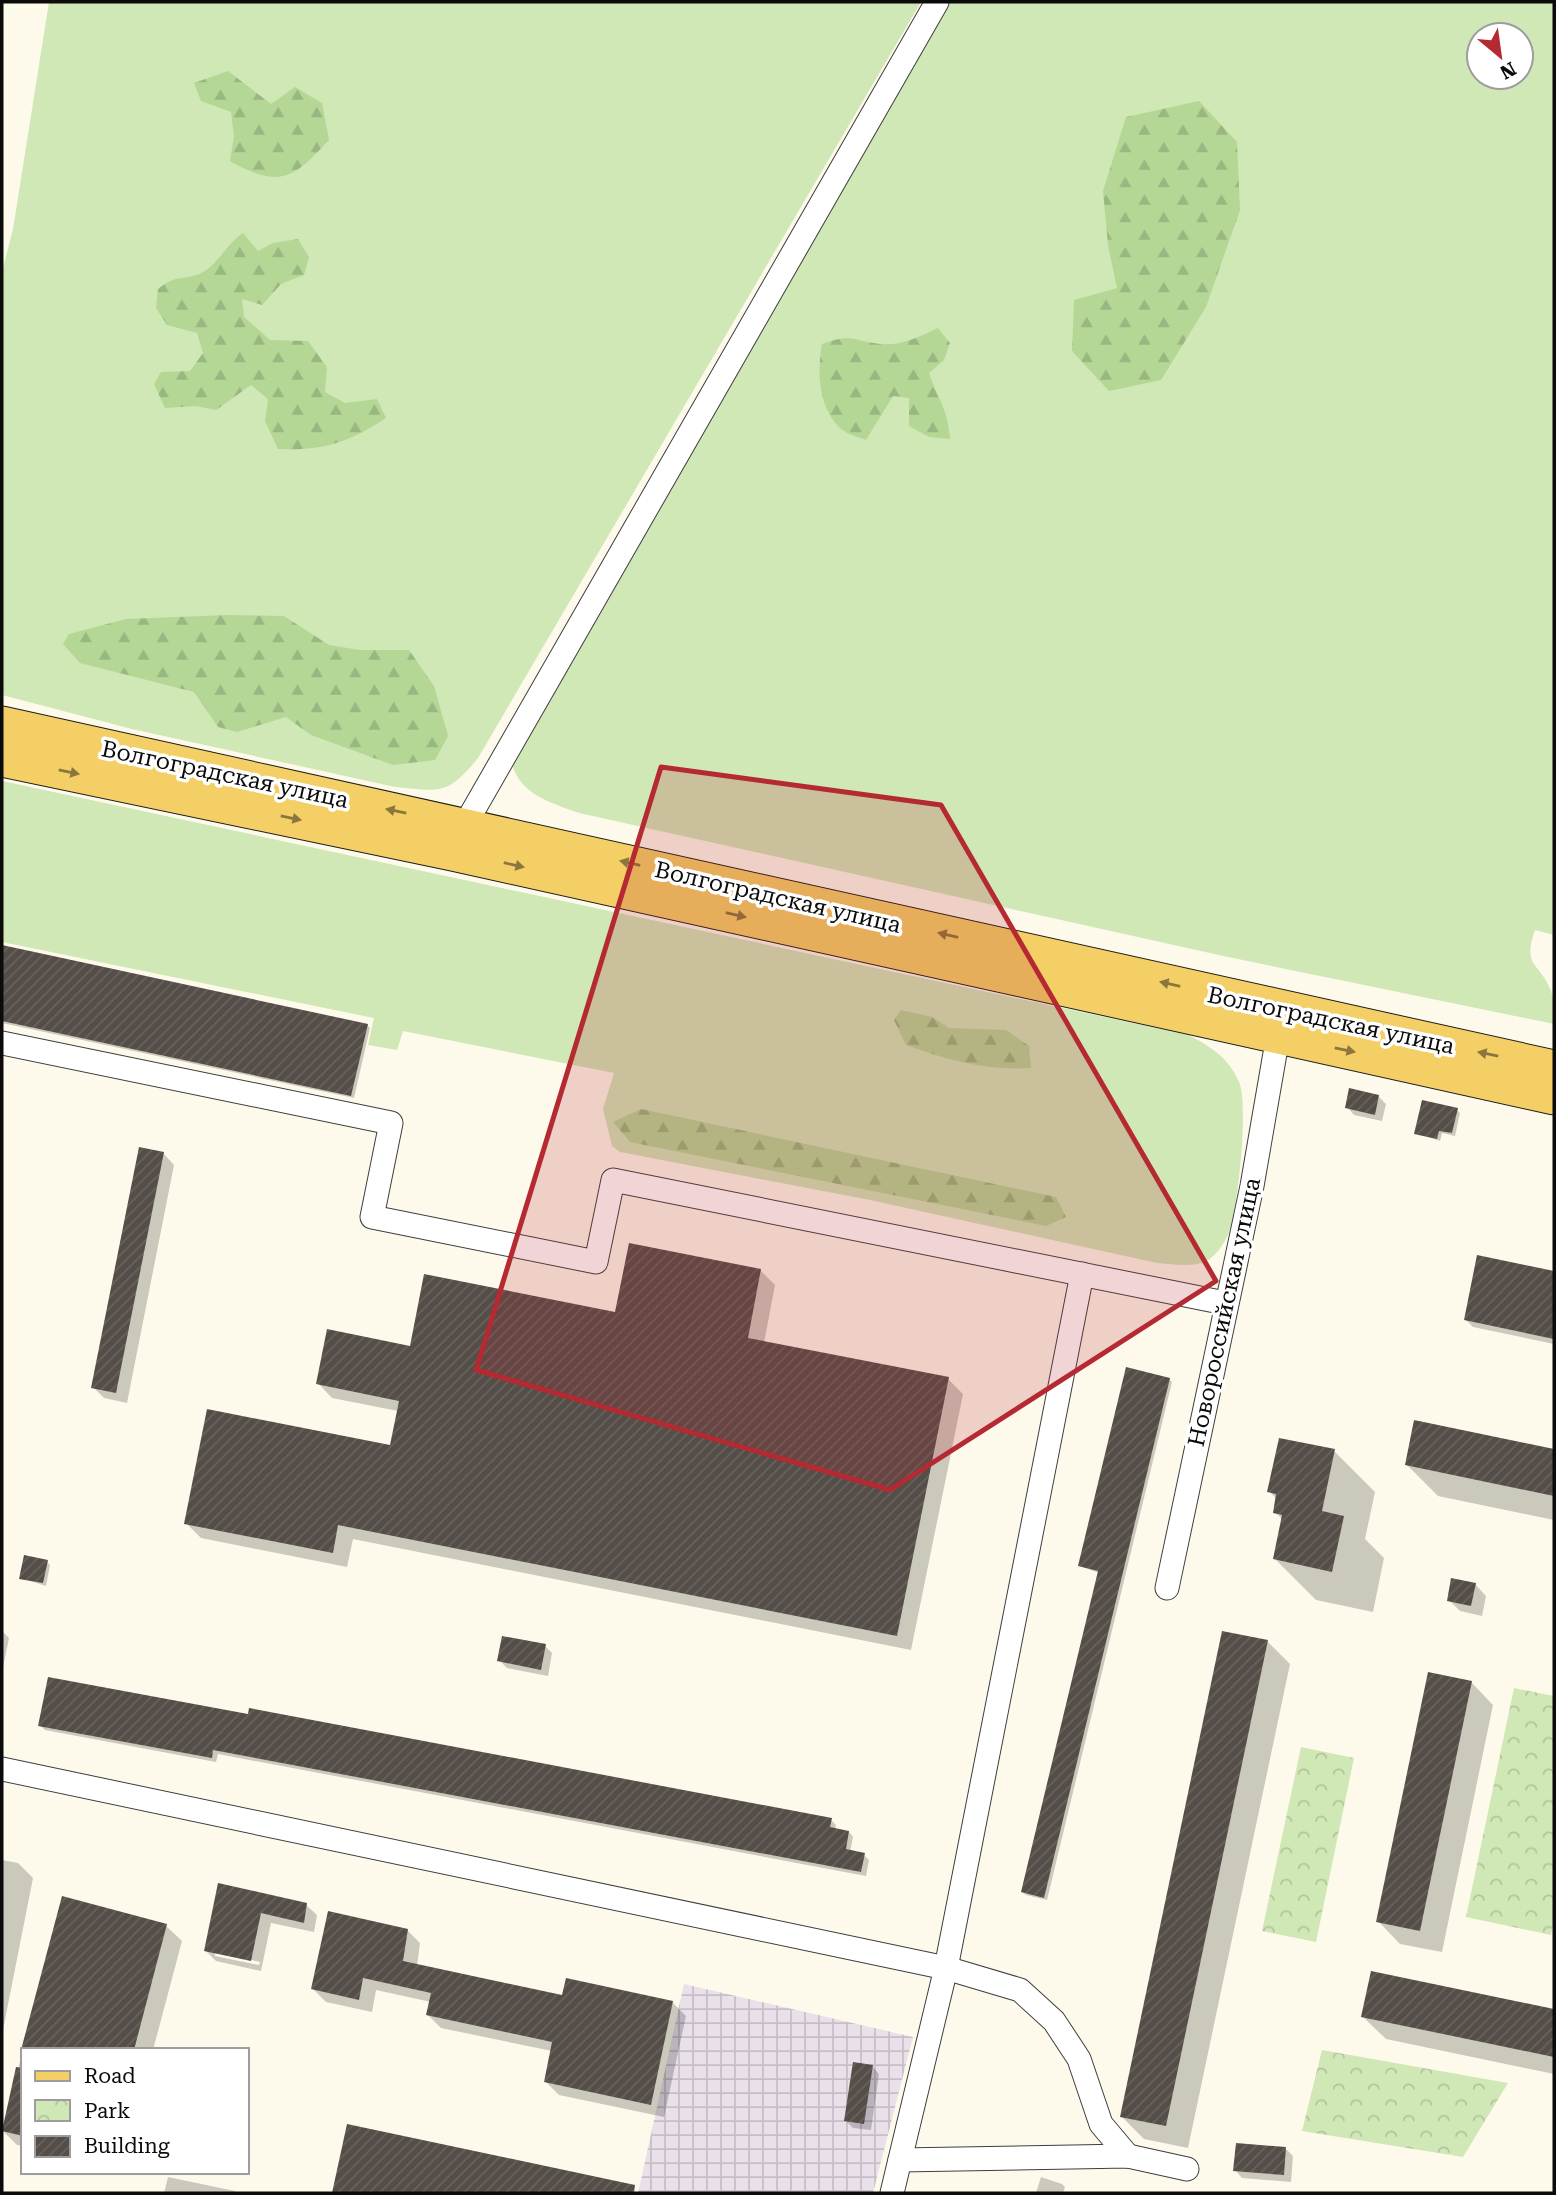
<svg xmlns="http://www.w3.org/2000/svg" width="1556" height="2195" viewBox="0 0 1556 2195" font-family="'Roboto Serif',serif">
<defs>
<pattern id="industrial-grid" width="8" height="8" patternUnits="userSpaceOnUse" patternTransform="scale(1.75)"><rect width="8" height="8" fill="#e9e0ea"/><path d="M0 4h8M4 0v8" fill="none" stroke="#c6bfc7"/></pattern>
<pattern id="forest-firs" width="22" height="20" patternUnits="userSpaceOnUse" patternTransform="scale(1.75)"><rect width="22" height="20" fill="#b4d796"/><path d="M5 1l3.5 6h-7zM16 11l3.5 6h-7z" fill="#99b780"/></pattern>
<pattern id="park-crowns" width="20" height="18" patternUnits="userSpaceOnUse" patternTransform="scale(1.75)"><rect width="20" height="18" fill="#d0e7b6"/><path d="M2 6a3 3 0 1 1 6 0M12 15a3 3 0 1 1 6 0" fill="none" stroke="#b1c59b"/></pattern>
<pattern id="building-hatch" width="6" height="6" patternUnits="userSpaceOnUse" patternTransform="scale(1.75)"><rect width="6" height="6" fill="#544d48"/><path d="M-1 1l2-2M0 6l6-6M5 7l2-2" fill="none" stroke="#68625e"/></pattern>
</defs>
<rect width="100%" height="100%" fill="#fefaeb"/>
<polygon fill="url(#industrial-grid)" points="684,1984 913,2037 873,2193 638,2193"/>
<g fill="#d0e7b6" fill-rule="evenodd">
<path d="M49 2H921L478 758C447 796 441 791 395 787L132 729 2 695V272L13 229Z"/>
<path d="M949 2H1554V935L1535 930C1522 968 1539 961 1551 991 1555 1001 1554 1014 1554 1024L1228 957 579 813C546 801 515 793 510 754ZM1479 35H1521V77H1479Z"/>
<path d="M2 781 1189 1035C1212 1048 1228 1057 1239 1082 1249 1104 1238 1214 1227 1237 1222 1246 1215 1257 1206 1261 1192 1268 1172 1264 1157 1263L870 1200 620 1152 612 1146 603 1109 614 1073 403 1031 397 1050 368 1045 374 1018 2 942Z"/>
</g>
<g fill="url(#forest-firs)">
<path d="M228 71 271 104 295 87 322 103 329 140C293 179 280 189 230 161L234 136 231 112 201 101 194 83Z"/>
<polygon points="1199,101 1237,142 1240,210 1206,307 1161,380 1109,391 1072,351 1074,300 1117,288 1108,245 1103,191 1126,117"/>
<path d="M243 233 258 251 273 243 298 239 309 257 304 275 281 284 262 305 242 299 244 317 270 340 308 341 327 367 325 392 345 403 377 399 386 418C348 443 323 451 278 449L265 421 268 399 251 385 216 410 196 406 165 408 154 384 161 372 190 371 203 353 197 333 167 325 156 308 158 289C177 274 180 281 199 274 216 268 226 244 243 233Z"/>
<path d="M938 328 950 343 944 360 929 373C938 400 948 409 950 439L929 437 909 426V398L893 396 866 440C858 437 847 434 841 429 818 407 817 373 822 344 853 333 851 341 880 344 901 346 919 337 938 328Z"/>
<polygon points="228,615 284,616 329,645 360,650 409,650 434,686 448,736 435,760 393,765 311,735 286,717 237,732 218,727 194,692 80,663 63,644 69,634 126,619"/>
<path d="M901 1010 932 1017 949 1028 1006 1030 1029 1046 1031 1068C987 1071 947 1060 906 1045L894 1020Z"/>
<polygon points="641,1109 1056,1197 1066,1217 1046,1226 630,1142 613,1122"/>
</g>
<g fill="url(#park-crowns)">
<polygon points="1514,1688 1554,1696 1554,1919 1551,1935 1466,1917"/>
<polygon points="1301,1747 1354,1758 1316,1942 1262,1931"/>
<polygon points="1322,2050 1508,2083 1463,2157 1302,2131"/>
</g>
<g fill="#0003" fill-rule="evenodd">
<polygon points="2,947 367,1025 370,1028 354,1098 2,1023"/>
<polygon points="1378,1096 1386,1104 1382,1121 1354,1115 1347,1107"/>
<polygon points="1457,1110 1460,1113 1455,1136 1442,1133 1440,1141 1416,1133"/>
<polygon points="163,1153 174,1165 127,1403 104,1398 93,1387"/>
<polygon points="1479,1257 1554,1273 1554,1344 1473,1327 1466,1320"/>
<polygon points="760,1270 775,1285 764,1343 948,1379 963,1394 911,1650 353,1539 347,1567 201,1538 186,1523 391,1447 398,1411 332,1398 318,1383 617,1314"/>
<polygon points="1169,1379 1172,1382 1047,1900 1026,1895 1022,1892 1099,1573 1080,1566"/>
<polygon points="1415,1422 1554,1451 1554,1520 1438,1496 1407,1465"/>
<polygon points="1334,1451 1375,1492 1365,1539 1384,1558 1373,1612 1316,1600 1275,1559 1283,1520 1275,1512 1277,1499 1269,1491"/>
<polygon points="47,1562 50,1565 46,1586 21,1578"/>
<polygon points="1475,1584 1486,1596 1482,1616 1460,1611 1449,1600"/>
<polygon points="2,1631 9,1638 2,1672"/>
<polygon points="1267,1641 1290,1664 1188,2148 1144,2139 1122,2117"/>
<polygon points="545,1646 552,1653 548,1676 507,1668 499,1660"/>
<polygon points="1471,1682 1493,1705 1442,1952 1400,1944 1378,1921"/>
<polygon points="40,1725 831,1820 836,1825 835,1830 849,1832 853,1837 850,1852 864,1855 869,1860 866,1876 218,1754 216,1762 45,1730"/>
<polygon points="2,1860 18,1863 33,1878 2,2035"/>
<path d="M220 1885 306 1905 317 1915 314 1932 271 1923 261 1971 216 1961 206 1951ZM215 1952 260 1962 259 1965 215 1956Z"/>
<polygon points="166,1926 182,1941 153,2050 23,2050"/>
<polygon points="407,1930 420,1943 417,1966 564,1997 673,2003 686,2016 664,2117 559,2095 546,2082 552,2051 441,2028 428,2015 431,2002 376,1990 372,2012 326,2002 313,1989"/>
<polygon points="1372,1973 1554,2011 1554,2074 1386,2039 1363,2017"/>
<polygon points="23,2050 23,2146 17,2145 2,2130"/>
<polygon points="872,2066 879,2074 871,2130 853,2128 845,2120"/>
<polygon points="349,2126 605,2180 618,2193 334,2193"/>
<polygon points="1286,2149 1293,2156 1291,2182 1242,2178 1235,2170"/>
<polygon points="168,2177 235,2191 237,2193 164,2193"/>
<polygon points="1041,2177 1062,2184 1065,2187 1063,2193 1036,2193"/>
</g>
<g fill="url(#building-hatch)">
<polygon points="2,945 368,1024 351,1096 2,1021"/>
<polygon points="1349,1088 1379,1095 1375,1115 1345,1108"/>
<polygon points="1422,1100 1458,1108 1452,1133 1439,1131 1437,1139 1414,1134"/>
<polygon points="139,1147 164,1152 116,1393 91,1388"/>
<polygon points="629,1243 761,1269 748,1338 949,1377 897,1636 338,1525 333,1553 184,1524 207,1409 390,1445 399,1401 316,1384 327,1329 410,1346 424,1274 615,1312"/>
<polygon points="1477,1255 1554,1271 1554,1339 1464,1320"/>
<polygon points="1126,1367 1170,1378 1044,1898 1021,1892 1098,1571 1078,1566"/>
<polygon points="1414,1420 1554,1449 1554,1496 1405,1465"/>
<polygon points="1279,1438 1335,1449 1322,1511 1344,1516 1332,1572 1273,1559 1282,1515 1273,1513 1276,1494 1267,1492"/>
<polygon points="24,1555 48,1560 43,1583 19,1579"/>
<polygon points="1451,1578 1476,1583 1471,1606 1447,1601"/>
<polygon points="1222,1631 1268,1640 1166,2126 1120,2117"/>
<polygon points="502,1636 546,1644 541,1670 497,1661"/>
<polygon points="1428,1672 1472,1681 1420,1931 1376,1922"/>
<polygon points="48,1677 248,1714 249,1708 832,1818 830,1827 849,1831 846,1849 865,1853 861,1872 213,1750 212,1758 38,1726"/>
<polygon points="218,1883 307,1903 304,1923 261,1913 251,1961 204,1951"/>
<polygon points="62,1896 167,1924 134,2050 21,2050"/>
<polygon points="328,1911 408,1929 403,1961 562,1995 566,1978 673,2001 651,2105 544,2082 552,2042 426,2015 431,1993 363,1978 359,2000 311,1989"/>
<polygon points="1371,1971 1554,2009 1554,2057 1361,2017"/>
<polygon points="853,2062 873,2065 864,2124 844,2121"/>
<polygon points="16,2067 23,2068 23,2136 2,2131"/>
<polygon points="347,2124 635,2185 634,2193 332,2193"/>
<polygon points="1236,2143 1286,2147 1284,2175 1233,2171"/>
</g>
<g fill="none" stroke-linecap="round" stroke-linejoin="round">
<g stroke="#3e3e3e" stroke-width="25">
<g id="street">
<polyline points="458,837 937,2"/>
<polyline points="2,1043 391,1123 372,1217 596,1262 613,1180 1225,1303"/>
<polyline points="1167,1588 1252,1186 1278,1036"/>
<polyline points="2,1769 946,1968 1020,1990 1054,2021 1079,2059 1101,2124 1128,2156"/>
<polyline points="900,2160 1128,2156 1187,2169"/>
<polyline points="892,2193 946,1968 1082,1274"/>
</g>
</g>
<g stroke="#1c1c1c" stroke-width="39">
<g id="primary">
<polyline points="2,725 1554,1069"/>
<polyline points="2,758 452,852 1554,1096"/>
</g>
</g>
<use href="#street" stroke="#fff" stroke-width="23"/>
<use href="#primary" stroke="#f3cf66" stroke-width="37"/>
</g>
<defs><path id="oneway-solid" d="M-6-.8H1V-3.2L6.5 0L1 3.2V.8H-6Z" transform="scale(1.75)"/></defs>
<g fill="#8b773d">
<use href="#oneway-solid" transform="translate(69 772) rotate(12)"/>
<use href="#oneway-solid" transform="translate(396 811) rotate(-168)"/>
<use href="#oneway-solid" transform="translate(291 818) rotate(12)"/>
<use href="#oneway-solid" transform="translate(630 863) rotate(-167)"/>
<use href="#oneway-solid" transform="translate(514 865) rotate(13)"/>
<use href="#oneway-solid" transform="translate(736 915) rotate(13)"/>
<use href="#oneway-solid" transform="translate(948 935) rotate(-167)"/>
<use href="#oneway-solid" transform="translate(1170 984) rotate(-167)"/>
<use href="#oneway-solid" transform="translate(1345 1050) rotate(12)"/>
<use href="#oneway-solid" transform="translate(1488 1054) rotate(-168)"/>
</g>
<path fill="#b52a32" fill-opacity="0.2" stroke="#b52a32" stroke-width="5" stroke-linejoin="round" d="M661 767 941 805 1216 1281 890 1490 476 1370Z"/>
<g text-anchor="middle" stroke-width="7" stroke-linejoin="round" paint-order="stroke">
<g font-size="23" fill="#0b0b0b" stroke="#fff">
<text transform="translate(225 774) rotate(12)" y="8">Волгоградская улица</text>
<text transform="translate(778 897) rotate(13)" y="8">Волгоградская улица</text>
<text transform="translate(1331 1020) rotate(12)" y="8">Волгоградская улица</text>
<text transform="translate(1224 1312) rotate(-78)" y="8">Новороссийская улица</text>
</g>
</g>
<rect width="1556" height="2195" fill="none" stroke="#0b0b0b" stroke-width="7"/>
<rect x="21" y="2048" width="228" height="126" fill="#ffffff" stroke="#9d9d9d" stroke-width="2"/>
<rect x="35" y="2071" width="35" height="10" fill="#f3cf66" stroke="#9d9d9d" stroke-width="2"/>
<text x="84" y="2083" font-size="21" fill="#0b0b0b">Road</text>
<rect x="35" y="2100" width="35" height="21" fill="url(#park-crowns)" stroke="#9d9d9d" stroke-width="2"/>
<text x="84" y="2118" font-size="21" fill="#0b0b0b">Park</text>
<rect x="35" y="2136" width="35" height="21" fill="url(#building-hatch)" stroke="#9d9d9d" stroke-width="2"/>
<text x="84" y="2153" font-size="21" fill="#0b0b0b">Building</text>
<g transform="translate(1500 56) rotate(151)"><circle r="33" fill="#ffffff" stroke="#9d9d9d" stroke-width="2"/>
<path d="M0-5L12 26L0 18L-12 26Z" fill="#b52a32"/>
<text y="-10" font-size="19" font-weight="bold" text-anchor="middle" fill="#0b0b0b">N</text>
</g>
</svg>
